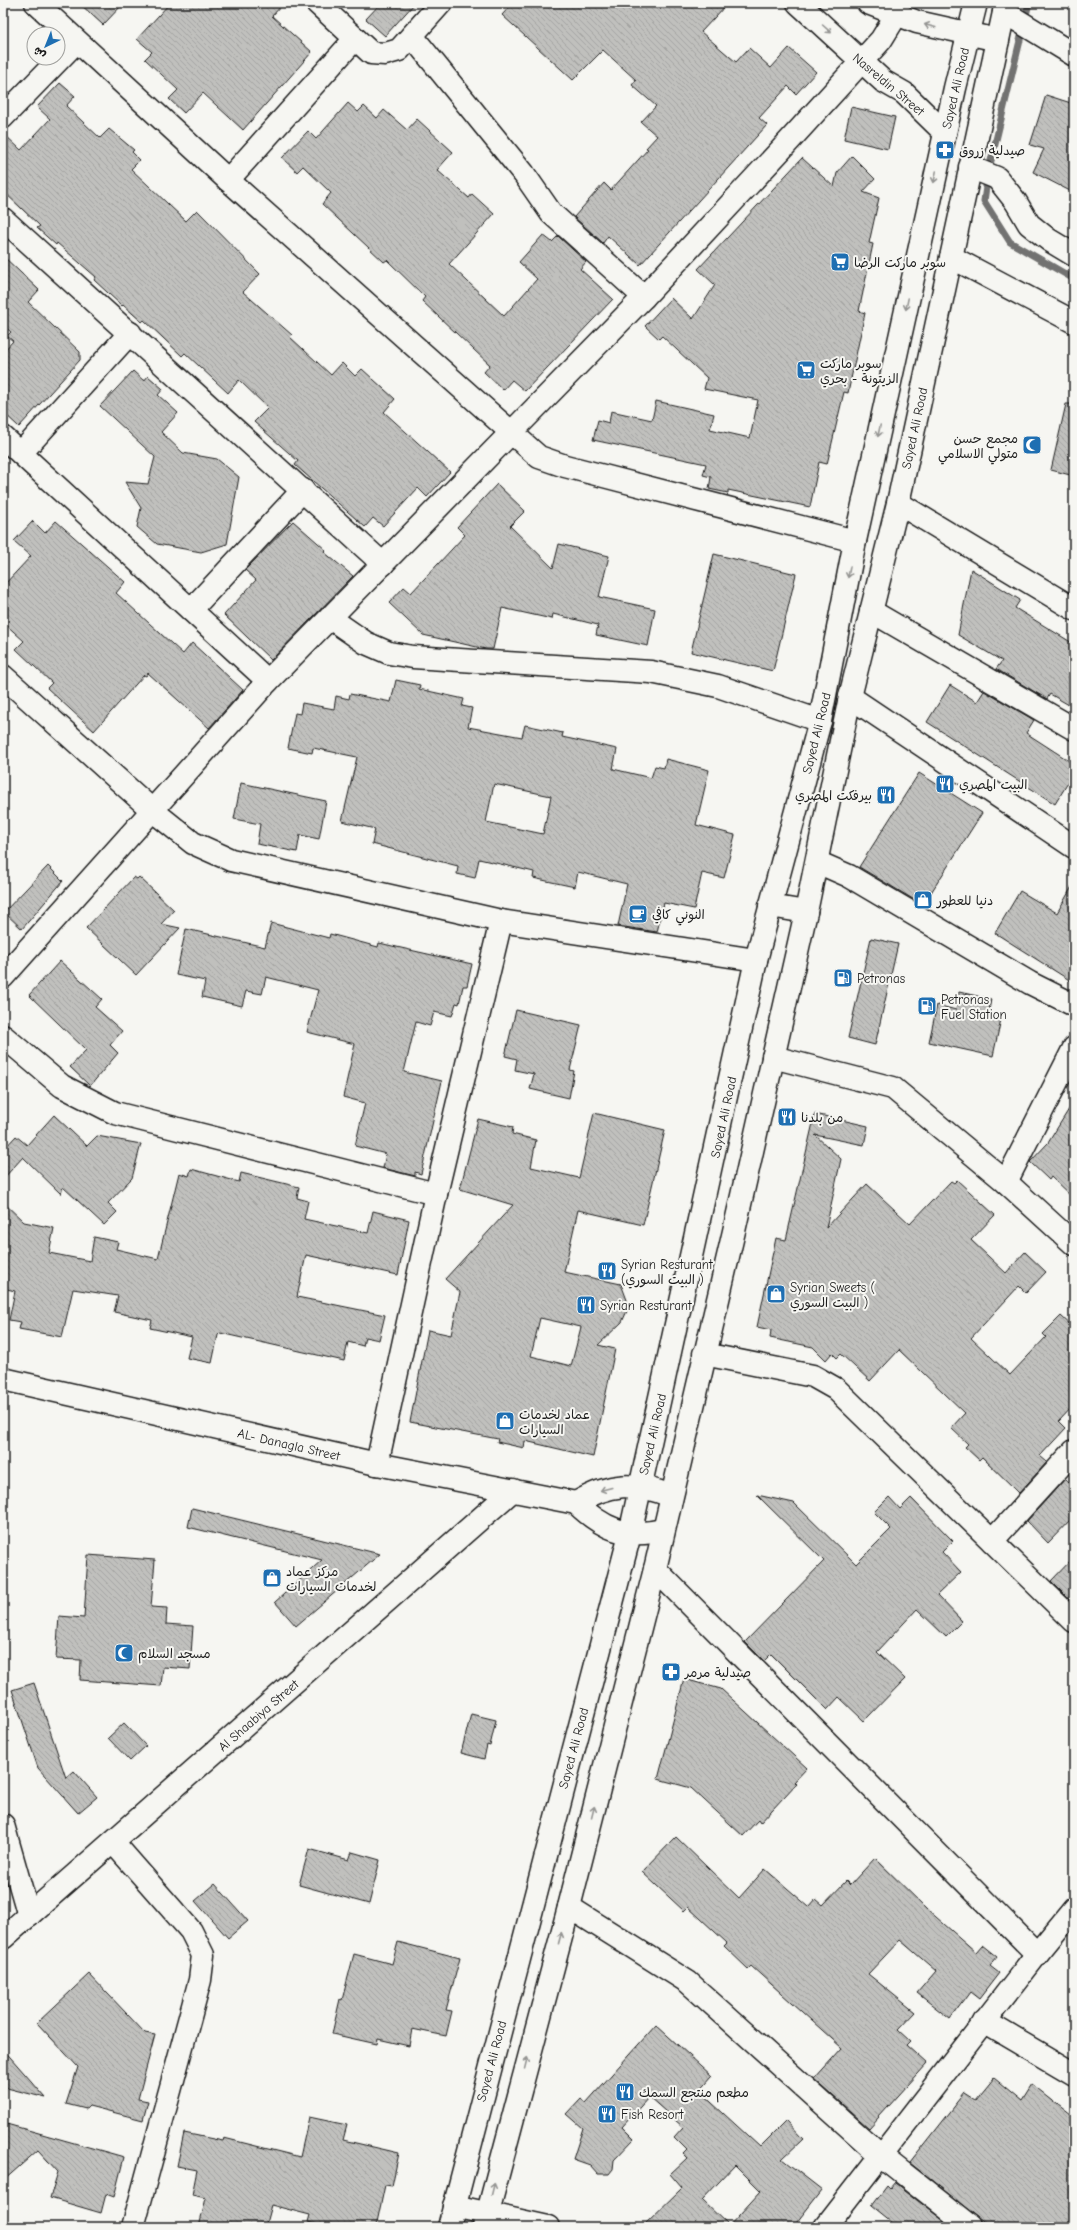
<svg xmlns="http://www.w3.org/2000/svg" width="1077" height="2230" viewBox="0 0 1077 2230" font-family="'Comic Neue','Playpen Sans Arabic',sans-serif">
<defs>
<pattern id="building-back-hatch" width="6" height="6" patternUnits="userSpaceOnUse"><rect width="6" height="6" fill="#c0c0bd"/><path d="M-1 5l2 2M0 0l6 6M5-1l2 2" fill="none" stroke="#a4a4a2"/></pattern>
</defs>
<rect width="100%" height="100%" fill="#f6f6f2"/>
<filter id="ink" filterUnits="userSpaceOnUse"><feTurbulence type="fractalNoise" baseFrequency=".025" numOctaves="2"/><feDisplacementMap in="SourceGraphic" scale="8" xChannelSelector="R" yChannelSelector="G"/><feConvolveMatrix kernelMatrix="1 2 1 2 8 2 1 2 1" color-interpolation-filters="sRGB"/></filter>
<g filter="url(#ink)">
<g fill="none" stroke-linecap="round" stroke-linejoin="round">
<g stroke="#727271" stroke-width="7">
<polyline points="1026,15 1029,3"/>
<polyline points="989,169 1023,28"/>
<polyline points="987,180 984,201 1010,242 1074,279"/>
</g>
</g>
<g fill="url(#building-back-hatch)" stroke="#1c1c1c" fill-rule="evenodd">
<polygon points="79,3 124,3 103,25"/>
<polygon points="170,3 284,3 272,16 312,52 243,130 203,93 184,113 169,99 178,90 145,59 152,52 137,39"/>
<polygon points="381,3 415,3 385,36 366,19"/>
<polygon points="513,3 728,3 701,32 736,62 749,48 771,68 789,48 816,72 796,94 788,86 759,118 767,125 640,265 608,236 603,243 574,217 604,183 611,190 648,149 646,148 657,136 641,122 656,106 632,85 636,80 603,50 573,80 502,15"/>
<polygon points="60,83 75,96 66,106 100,138 109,129 134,150 132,152 140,160 131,169 186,221 197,210 260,274 243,292 292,335 290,337 331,375 342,363 355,376 362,369 395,399 384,412 450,472 427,497 418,488 383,526 373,518 365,527 295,465 298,461 254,422 268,408 239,380 228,393 185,353 182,356 144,320 142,322 123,305 122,306 94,280 96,277 57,243 56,245 37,228 40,226 3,191 3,133 21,150 50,119 37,107"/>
<polygon points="1046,95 1074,104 1074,193 1033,172 1044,149 1030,145"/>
<polygon points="348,103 358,112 364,106 377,118 384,110 407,130 417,119 453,152 437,170 469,198 472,194 494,214 449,264 504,316 537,279 519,262 543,235 552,242 558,236 586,262 580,269 613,299 525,391 512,380 503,390 484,372 490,365 422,301 425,297 387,260 384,262 322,204 331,193 303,166 297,172 282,158 308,131 316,139"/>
<polygon points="851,107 895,117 888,149 844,139"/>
<polygon points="852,156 875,179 863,192 879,198 869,243 873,244 859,311 865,313 848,393 844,392 827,464 819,462 810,507 728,490 728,493 709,489 711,477 703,475 706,464 593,440 598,420 609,423 611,411 652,420 656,401 714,414 710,429 750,438 758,400 704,389 707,378 662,336 659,339 645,326 671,298 693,319 715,285 698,269 802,158 834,187 837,173"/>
<polygon points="3,256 39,290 28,302 80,352 80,360 19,427 3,412 3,352 13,341 7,336 11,332 3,325"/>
<polygon points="133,371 144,381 148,376 163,389 158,395 178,413 161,432 183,453 217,459 239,477 227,544 201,552 157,544 137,527 141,508 125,482 148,484 155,457 100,406"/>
<polygon points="1066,404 1074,404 1074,476 1051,470"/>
<polygon points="497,484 525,511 510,526 553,568 559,544 609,556 599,597 655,609 648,646 596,635 598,625 553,614 552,619 502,608 493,649 486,649 423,635 389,603 404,587 411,593 465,535 457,527"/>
<polygon points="33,521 45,533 56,521 125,582 116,593 183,654 192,643 243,690 209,728 148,673 146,676 144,675 94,731 47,688 52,683 16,649 24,641 3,622 3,586 31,556 14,541"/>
<polygon points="293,521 326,550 324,552 353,576 271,660 224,615 256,580 245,570"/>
<polygon points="714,554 796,574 773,671 691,652"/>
<polygon points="971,569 1020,600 1015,608 1074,644 1074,708 1050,694 1047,699 996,669 1002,661 958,635"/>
<path d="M396 680 420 685 419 689 464 699 462 706 472 708 468 727 522 737 525 725 563 733 562 737 617 749 613 769 651 778 655 766 664 768 666 759 709 770 696 825 735 835 724 878 702 873 694 909 664 903 657 932 618 926 627 884 578 872 575 887 533 878 534 872 479 859 475 878 457 874 458 866 372 844 375 829 342 821 357 757 313 748 312 753 288 748 295 713 300 714 302 703 334 709 336 696 349 699 350 694 391 702ZM494 784 551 796 543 834 486 822Z"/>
<polygon points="950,685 977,702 984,691 1034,720 1026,733 1074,764 1074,773 1055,804 927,722"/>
<polygon points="919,773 982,813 923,905 859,867"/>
<polygon points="241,783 326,801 319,839 300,835 297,852 257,844 260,824 234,819"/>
<polygon points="48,866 63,881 22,929 4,912"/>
<polygon points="134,877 137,879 139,877 174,910 161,924 180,928 136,975 86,928"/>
<polygon points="1074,883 1074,983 995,933 1020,891 1057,913"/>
<polygon points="271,923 329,938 330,934 378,947 379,943 472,964 467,986 463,986 459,1004 456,1003 452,1016 434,1012 430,1026 416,1022 404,1072 442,1081 421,1174 415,1172 415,1176 383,1168 386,1154 355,1146 365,1103 343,1097 355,1044 307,1032 318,990 266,977 262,994 246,991 242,1006 202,997 205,981 176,975 186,929 265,947"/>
<polygon points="871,938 898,944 875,1045 848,1038"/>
<polygon points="60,961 102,999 95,1007 122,1031 110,1045 118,1053 90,1086 70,1067 86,1050 29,995"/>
<polygon points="959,992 991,999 988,1017 1001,1019 993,1056 929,1042 937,1005 956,1010"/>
<polygon points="516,1010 581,1025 570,1070 574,1071 569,1098 530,1089 534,1074 515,1070 517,1059 505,1056"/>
<polygon points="1074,1101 1074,1199 1051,1177 1049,1180 1030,1162 1048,1143"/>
<path d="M594 1113 665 1130 643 1225 578 1210 564 1272 621 1284 627 1300V1311L622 1322 598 1345 615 1349 593 1457 525 1441 524 1448 497 1442 498 1439 410 1422 428 1330 451 1335 460 1292 445 1279 513 1205 460 1189 478 1119 513 1127 512 1134 536 1140 531 1167 579 1178ZM540 1318 581 1327 571 1366 531 1356Z"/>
<polygon points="815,1114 868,1126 864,1145 815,1135 841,1159 826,1228 867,1184 910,1224 951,1181 954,1183 957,1180 995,1215 971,1240 1006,1273 1025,1252 1046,1272 1026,1293 1019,1286 971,1338 1010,1375 1046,1337 1043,1334 1061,1316 1074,1328 1074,1405 1059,1421 1066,1428 1040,1456 1047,1462 1019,1493 982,1457 979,1460 965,1447 968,1444 951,1428 965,1413 899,1350 870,1381 841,1354 837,1358 832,1353 826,1360 813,1347 770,1338 771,1330 757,1327 776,1238 786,1240"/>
<polygon points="54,1115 87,1146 97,1136 141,1144 132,1178 108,1203 117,1212 104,1225 63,1187 61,1194 23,1157 3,1179 3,1150 16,1136 27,1145"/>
<polygon points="191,1169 239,1182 241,1173 299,1187 297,1198 308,1201 304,1219 368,1233 373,1211 409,1220 398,1275 306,1255 297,1297 385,1315 379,1340 365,1337 363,1346 348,1342 344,1361 220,1333 218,1335 212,1363 187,1358 192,1337 150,1328 152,1320 114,1312 118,1296 73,1289 62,1337 19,1329 21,1322 9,1320 15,1291 3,1288 3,1202 24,1222 54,1228 49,1253 90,1261 94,1237 118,1242 116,1249 158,1259 179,1173 189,1176"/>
<polygon points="1065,1479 1074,1487 1074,1516 1048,1543 1027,1521"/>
<polygon points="757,1495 794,1503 856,1564 891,1529 874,1512 889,1497 900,1509 911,1498 953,1541 942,1552 961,1572 937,1595 962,1621 946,1637 917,1609 877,1652 905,1679 864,1721 839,1697 827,1710 771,1654 764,1661 745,1642 824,1561"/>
<polygon points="192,1508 380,1554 296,1626 275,1602 322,1560 188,1527"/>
<polygon points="88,1555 155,1560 151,1607 167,1608 166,1624 193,1626 190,1669 163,1667 161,1686 80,1680 81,1660 56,1659 59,1616 84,1618"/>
<polygon points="1074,1557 1074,1604 1051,1581"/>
<polygon points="684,1679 721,1689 807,1768 794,1782 796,1784 760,1823 758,1820 743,1836 691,1788 658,1779"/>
<polygon points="34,1683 66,1778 74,1771 97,1797 78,1813 38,1768 12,1690"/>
<polygon points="471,1714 496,1720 490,1746 487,1745 484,1759 461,1753"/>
<polygon points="124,1723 146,1746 130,1761 108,1738"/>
<polygon points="676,1837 739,1898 765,1869 809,1907 816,1899 823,1905 846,1881 850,1885 875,1858 928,1910 976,1952 982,1945 997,1957 990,1966 999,1973 979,1999 970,1992 950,2019 917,1993 936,1971 900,1940 868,1974 915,2012 898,2030 910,2041 906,2045 927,2064 869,2128 814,2079 842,2048 751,1966 748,1969 724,1946 727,1943 688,1907 684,1911 642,1872"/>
<polygon points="309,1849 349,1860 352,1852 380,1860 369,1904 299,1885"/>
<polygon points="215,1884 248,1921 228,1938 195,1901"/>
<polygon points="398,1942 460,1958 446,2010 452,2011 446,2036 412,2029 409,2046 378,2039 377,2044 332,2034 340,1999 342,2000 354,1954 392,1964"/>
<polygon points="89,1974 145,2033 155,2035 138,2099 148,2101 143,2120 89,2106 86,2109 66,2104 78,2067 37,2023"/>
<path d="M656 2025 712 2076 699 2091 760 2147 786 2121 803 2139 782 2159 822 2190 793 2227H642L682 2188 670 2174 687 2158 683 2154 687 2150 674 2137 683 2127 649 2097 622 2127 634 2139 614 2160 613 2169 609 2174H598L590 2165 573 2159 583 2128 567 2114 581 2099 586 2103ZM735 2165 761 2191 729 2226 702 2200Z"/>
<polygon points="3,2049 46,2098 3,2087"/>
<polygon points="994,2078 1022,2101 1032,2085 1074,2118 1074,2227 990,2227 910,2163 965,2093 976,2100"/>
<polygon points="309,2117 347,2125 343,2140 399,2153 392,2186 385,2185 376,2227 328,2227 308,2222 310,2215 271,2205 265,2227 199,2227 206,2198 192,2195 197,2170 177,2166 184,2133 223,2141 224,2138 300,2157"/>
<polygon points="3,2123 124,2157 114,2197 106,2194 101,2213 50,2198 58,2172 38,2150 3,2181"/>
<polygon points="895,2183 944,2221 939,2227 898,2227 872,2206 887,2186 890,2189"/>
</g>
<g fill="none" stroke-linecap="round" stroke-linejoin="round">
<g stroke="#1c1c1c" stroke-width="25">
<g id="minor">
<polyline points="36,3 228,180 539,457 565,466 855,541"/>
<polyline points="317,3 371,53 385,54 399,50 441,3"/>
<polyline points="798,3 883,81 904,93 945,133"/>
<polyline points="868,3 917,22 998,40"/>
<polyline points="1004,12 1074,55"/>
<polyline points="412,36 524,174 551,213 644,297"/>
<polyline points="3,117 76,42"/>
<polyline points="970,167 997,178 1016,202 1029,224 1049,240 1074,255"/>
<polyline points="228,180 354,40"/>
<polyline points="3,219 383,564"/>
<polyline points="951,257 1074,322"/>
<polyline points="3,437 268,681"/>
<polyline points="21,453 130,333"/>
<polyline points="898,503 1074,609"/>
<polyline points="191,610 303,490"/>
<polyline points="871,611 1074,729"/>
<polyline points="330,618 366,643 389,653 413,657 651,672 718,686 820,721"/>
<polyline points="3,676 152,810 193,843 231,860 501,921 756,960"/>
<polyline points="850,697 1074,847"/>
<polyline points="817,862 849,876 1030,983 1074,1005"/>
<polyline points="3,977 268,681 644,297 779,152 881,40 897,14 898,3"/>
<polyline points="3,1036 62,1086 115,1113 436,1194"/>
<polyline points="773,1057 893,1088 1006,1182 1074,1244"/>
<polyline points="1006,1182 1074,1048"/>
<polyline points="704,1354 813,1376 836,1389 1074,1621"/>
<path d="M3 1379 377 1464 576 1503C603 1529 626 1539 663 1530"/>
<polyline points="377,1464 436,1194 501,921"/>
<path d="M576 1503C609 1483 635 1481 671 1496"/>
<polyline points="992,1541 1074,1451"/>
<polyline points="655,1569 1037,1954"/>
<polyline points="3,1825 29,1916"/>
<polyline points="113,1842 191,1931 203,1955 200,1980 133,2227"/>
<polyline points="569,1907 688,1982 880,2155 971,2227"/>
<polyline points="3,1938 513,1490"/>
<polyline points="984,2021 1074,2074"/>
<polyline points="454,2206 548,2227"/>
<polyline points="825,2227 1037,1954 1074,1909"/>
</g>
</g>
<g stroke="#1c1c1c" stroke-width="25">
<g id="major">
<polyline points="770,906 806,912"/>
<polyline points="449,2227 630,1534 756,960 820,721 855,541 955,88 976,3"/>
<polyline points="484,2227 569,1907 655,1569 734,1231 806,912 850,697 898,503 1006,3"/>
</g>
</g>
<use href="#minor" stroke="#f6f6f2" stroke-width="22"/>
<use href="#major" stroke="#f6f6f2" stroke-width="22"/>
</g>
<defs><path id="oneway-shaft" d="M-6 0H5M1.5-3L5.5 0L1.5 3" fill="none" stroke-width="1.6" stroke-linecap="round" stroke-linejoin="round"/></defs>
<g stroke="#949492">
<use href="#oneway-shaft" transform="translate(930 26) rotate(-165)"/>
<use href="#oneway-shaft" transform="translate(827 29) rotate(42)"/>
<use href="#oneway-shaft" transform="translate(935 177) rotate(102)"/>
<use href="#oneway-shaft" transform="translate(907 304) rotate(102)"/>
<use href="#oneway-shaft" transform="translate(879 431) rotate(102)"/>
<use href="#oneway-shaft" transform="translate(849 572) rotate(101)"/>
<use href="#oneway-shaft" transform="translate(606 1489) rotate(165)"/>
<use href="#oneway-shaft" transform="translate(593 1812) rotate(-76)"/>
<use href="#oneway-shaft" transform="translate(560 1938) rotate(-75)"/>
<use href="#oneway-shaft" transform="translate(526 2063) rotate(-76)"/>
<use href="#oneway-shaft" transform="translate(493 2189) rotate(-76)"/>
</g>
</g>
<defs>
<g id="pharmacy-square" transform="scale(1)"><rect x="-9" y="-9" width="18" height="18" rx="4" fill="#1f6fb2" stroke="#f6f6f2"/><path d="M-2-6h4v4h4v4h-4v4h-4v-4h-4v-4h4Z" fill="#fff"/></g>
<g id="supermarket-square" transform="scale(1)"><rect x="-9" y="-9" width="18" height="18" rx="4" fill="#1f6fb2" stroke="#f6f6f2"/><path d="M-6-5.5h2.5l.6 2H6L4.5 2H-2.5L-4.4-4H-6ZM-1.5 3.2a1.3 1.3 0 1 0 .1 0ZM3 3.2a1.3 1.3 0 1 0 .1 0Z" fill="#fff"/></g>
<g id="mosque-square" transform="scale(1)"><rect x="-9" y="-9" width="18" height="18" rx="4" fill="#1f6fb2" stroke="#f6f6f2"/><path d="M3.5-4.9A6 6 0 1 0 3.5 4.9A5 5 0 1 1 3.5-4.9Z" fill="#fff"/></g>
<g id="restaurant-square" transform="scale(1)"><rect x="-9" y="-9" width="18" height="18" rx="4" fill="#1f6fb2" stroke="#f6f6f2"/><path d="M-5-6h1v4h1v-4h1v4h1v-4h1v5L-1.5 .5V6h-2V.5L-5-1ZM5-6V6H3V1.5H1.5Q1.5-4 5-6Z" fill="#fff"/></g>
<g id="shop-square" transform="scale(1)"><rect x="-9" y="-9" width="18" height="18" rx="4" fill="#1f6fb2" stroke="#f6f6f2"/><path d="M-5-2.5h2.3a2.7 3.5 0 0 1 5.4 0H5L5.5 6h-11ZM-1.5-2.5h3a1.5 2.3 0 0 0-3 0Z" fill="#fff"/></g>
<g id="cafe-square" transform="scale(1)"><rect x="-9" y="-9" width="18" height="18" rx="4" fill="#1f6fb2" stroke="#f6f6f2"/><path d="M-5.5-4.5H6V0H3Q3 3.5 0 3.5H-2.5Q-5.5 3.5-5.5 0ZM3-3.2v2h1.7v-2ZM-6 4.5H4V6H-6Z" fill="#fff"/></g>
<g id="fuel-square" transform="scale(1)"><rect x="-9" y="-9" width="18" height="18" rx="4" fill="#1f6fb2" stroke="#f6f6f2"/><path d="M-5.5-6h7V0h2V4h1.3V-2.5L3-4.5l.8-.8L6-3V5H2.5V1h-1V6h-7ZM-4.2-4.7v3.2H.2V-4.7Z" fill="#fff"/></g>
</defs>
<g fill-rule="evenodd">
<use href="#pharmacy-square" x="945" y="150"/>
<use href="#supermarket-square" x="840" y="262"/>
<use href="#supermarket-square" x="806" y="370"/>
<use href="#mosque-square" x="1032" y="445"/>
<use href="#restaurant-square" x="945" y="784"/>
<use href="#restaurant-square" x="886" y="795"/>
<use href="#shop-square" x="923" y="900"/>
<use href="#cafe-square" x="638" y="914"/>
<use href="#fuel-square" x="843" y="978"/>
<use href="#fuel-square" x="927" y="1006"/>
<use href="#restaurant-square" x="787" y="1117"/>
<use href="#restaurant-square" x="607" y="1271"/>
<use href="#shop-square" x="776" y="1294"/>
<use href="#restaurant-square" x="586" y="1305"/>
<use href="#shop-square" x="505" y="1421"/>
<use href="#shop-square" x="272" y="1578"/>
<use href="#mosque-square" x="124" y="1653"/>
<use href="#pharmacy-square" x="671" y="1672"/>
<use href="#restaurant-square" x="625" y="2092"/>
<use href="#restaurant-square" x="607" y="2114"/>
</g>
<g text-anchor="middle" stroke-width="4" stroke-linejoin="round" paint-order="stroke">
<g font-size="13" fill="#1c1c1c" stroke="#f6f6f2">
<text transform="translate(889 84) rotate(40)" y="5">Nasreldin Street</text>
<text transform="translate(955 88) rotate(-77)" y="5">Sayed Ali Road</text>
<text transform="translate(914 428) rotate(-78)" y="5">Sayed Ali Road</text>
<text transform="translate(816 733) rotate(-76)" y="5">Sayed Ali Road</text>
<text transform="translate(723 1117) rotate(-78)" y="5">Sayed Ali Road</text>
<text transform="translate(652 1434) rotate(-77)" y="5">Sayed Ali Road</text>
<text transform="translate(289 1444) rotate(13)" y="5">AL- Danagla Street</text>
<text transform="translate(258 1715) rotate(-41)" y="5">Al Shaabiya Street</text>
<text transform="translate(573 1748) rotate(-75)" y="5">Sayed Ali Road</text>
<text transform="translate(491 2061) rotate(-75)" y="5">Sayed Ali Road</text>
</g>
<g font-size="13" fill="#1c1c1c" stroke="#f6f6f2" text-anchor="start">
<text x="959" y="155">صيدلية زروق</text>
<text x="854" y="267">سوبر ماركت الرضا</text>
<text x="820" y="368">سوبر ماركت<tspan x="820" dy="15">الزيتونة - بحري</tspan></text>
<text x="1018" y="443" text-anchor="end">مجمع حسن<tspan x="1018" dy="15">متولي الاسلامي</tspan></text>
<text x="959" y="789">البيت المصري</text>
<text x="872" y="800" text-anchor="end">بيرفكت المصري</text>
<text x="937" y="905">دنيا للعطور</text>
<text x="652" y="919">النوني كافي</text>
<text x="857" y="983">Petronas</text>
<text x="941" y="1004">Petronas<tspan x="941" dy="15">Fuel Station</tspan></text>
<text x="801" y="1122">من بلدنا</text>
<text x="621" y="1269">Syrian Resturant<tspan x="621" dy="15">(البيت السوري )</tspan></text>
<text x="790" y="1292">Syrian Sweets (<tspan x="790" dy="15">البيت السوري )</tspan></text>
<text x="600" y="1310">Syrian Resturant</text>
<text x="519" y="1419">عماد لخدمات<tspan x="519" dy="15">السيارات</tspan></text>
<text x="286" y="1576">مركز عماد<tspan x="286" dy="15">لخدمات السيارات</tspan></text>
<text x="138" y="1658">مسجد السلام</text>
<text x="685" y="1677">صيدلية مرمر</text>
<text x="639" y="2097">مطعم منتجع السمك</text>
<text x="621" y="2119">Fish Resort</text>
</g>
</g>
<rect width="1077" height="2230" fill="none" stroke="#f6f6f2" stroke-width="16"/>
<rect x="8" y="8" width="1061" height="2214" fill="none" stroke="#1c1c1c" stroke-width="1.5" filter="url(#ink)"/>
<g transform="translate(46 46) rotate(223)"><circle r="19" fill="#f6f6f2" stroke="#9f9f9c"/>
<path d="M0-3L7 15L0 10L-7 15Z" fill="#1f6fb2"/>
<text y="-6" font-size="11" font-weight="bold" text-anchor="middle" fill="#1c1c1c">ش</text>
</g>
</svg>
